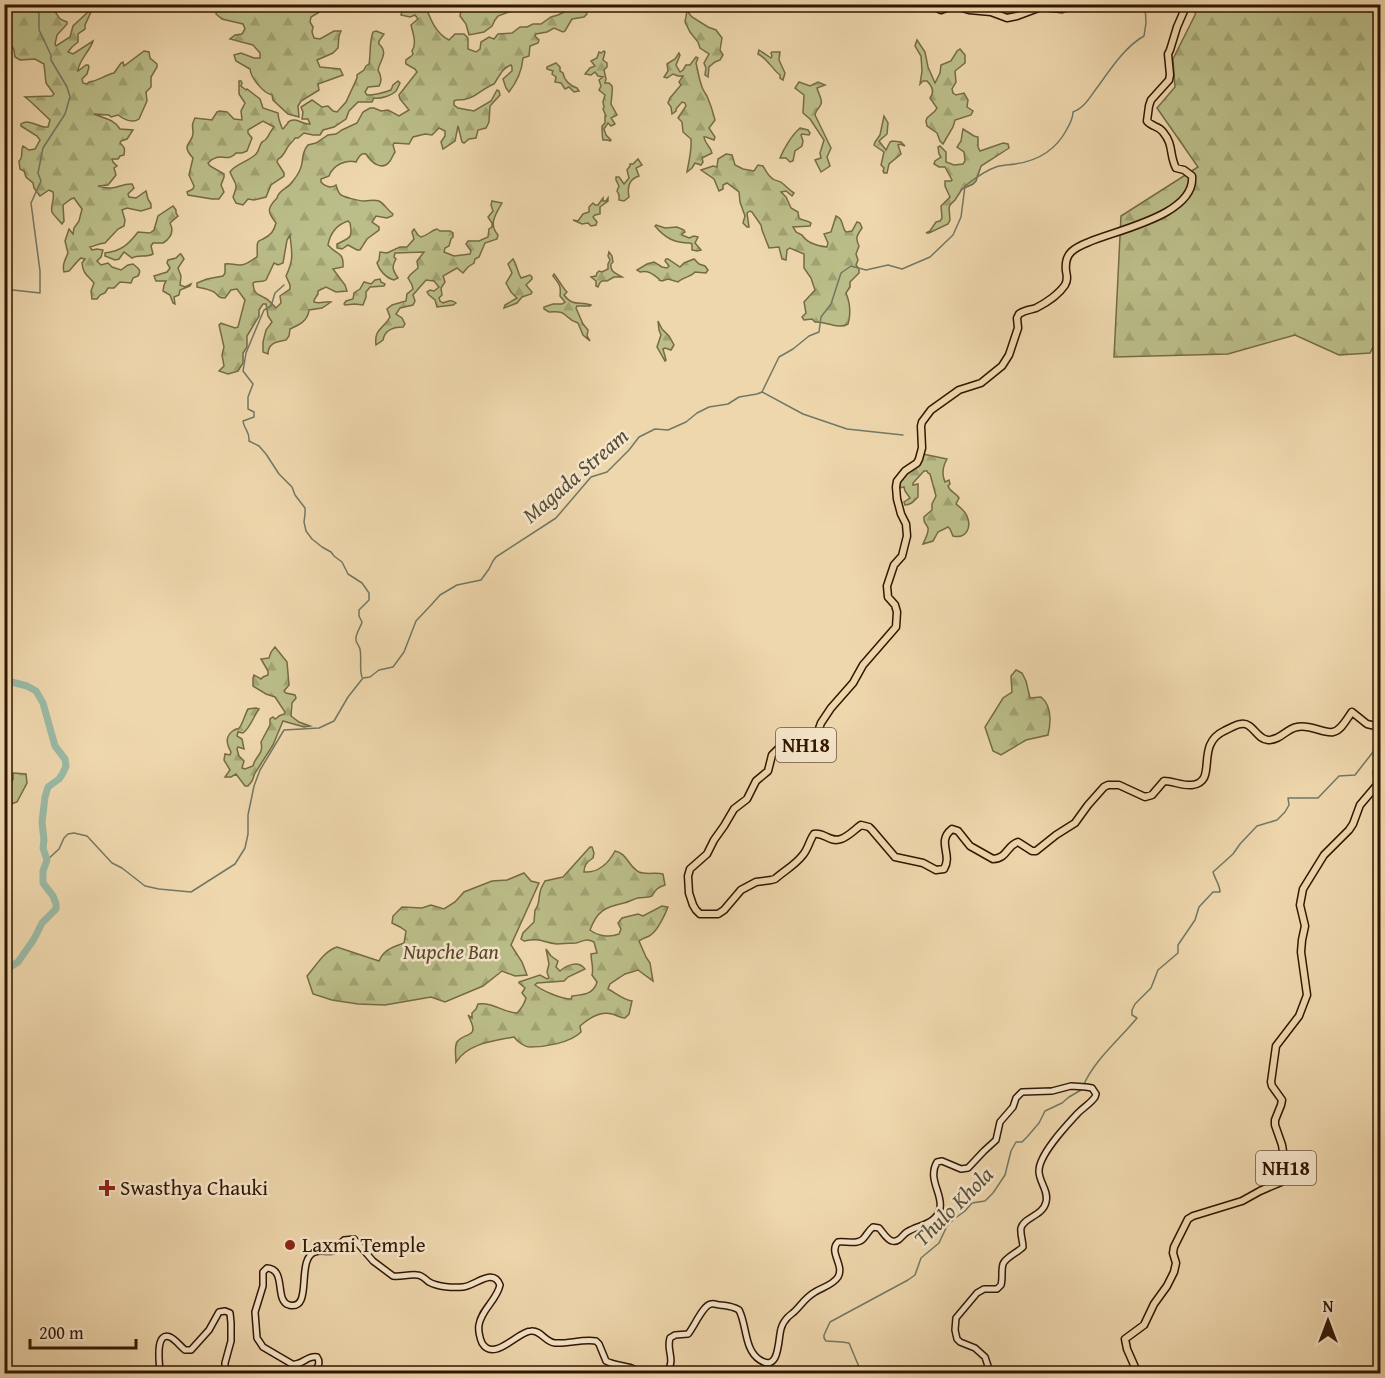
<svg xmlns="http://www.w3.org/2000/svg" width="1385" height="1378" viewBox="0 0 1385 1378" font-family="'Gentium Book Plus',serif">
<defs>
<pattern id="forest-firs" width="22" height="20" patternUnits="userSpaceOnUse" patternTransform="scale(1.5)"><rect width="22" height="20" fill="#bbbe89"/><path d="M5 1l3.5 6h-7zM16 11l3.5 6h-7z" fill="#a1a374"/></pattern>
</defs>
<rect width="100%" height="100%" fill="#efd7ad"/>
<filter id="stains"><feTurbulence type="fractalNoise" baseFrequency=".00333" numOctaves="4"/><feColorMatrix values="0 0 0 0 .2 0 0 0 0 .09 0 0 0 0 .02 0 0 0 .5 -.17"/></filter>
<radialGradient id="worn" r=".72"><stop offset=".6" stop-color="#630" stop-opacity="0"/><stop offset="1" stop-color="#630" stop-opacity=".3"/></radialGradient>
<g fill="url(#forest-firs)" stroke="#766a45" stroke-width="1.5" fill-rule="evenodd">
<path d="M8 5H72L66 8 54 10 60 19 67 22V24L57 35 55 44 56 46 70 37 73 26 88 12H91L85 25V29L78 34V42L72 47 68 52 73 54 93 41C90 51 78 61 78 71L86 65H88L89 67 87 74 82 79 83 83 87 84 89 82C98 81 105 75 114 73L121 63 123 62 124 66 144 51 149 52 150 58 157 64V67L151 77V87L146 92 147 101 139 119C132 124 124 119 118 115L111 117 109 115 94 114C103 118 114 119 120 129L133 130 127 139 121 141 120 143C125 147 125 149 124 155L120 156 118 159H112L113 162 117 166 114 168 116 175 108 185 98 186C115 192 120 183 132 184L134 188 128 194 129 197 136 198 146 191 148 199 151 204V208L141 211 127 208 122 210 125 220 124 226 118 229 105 243C100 243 95 246 90 247L92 250 97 249 103 250 101 257 97 261 101 265 108 263 112 267 121 270 128 265 133 264C138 268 142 270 138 276L133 278 131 283 120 282 114 288H108L105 293 100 295 97 299H92L91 291 94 283C87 275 83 274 82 263L85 259 81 258C79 259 71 269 69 271L64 272C62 265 65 260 68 253L65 241 69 229 73 234 74 228 79 221 82 209 74 198 71 199 63 205 64 221 62 224C59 220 54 216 52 212 50 207 55 199 53 192L49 190 40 196 34 188 33 183 26 177 24 171 20 169 19 161C24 157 20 151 23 146L29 150 35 149 40 140 37 136 21 126V124C30 118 38 128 48 127L50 120 30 101 25 97 52 96 54 94 46 83 44 64 35 59 20 60 15 57 14 50 9 41 11 34 8 26 5 24V10H8Z"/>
<path d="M220 5H320L321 11 311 17 310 22 313 27 312 32 314 38 320 39 334 31H341L339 36 338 48 333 53 317 60 320 67 340 69 343 75 318 84 319 90 301 101 298 106 299 117 288 114 273 100 272 95C263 93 251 78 250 69L236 61 234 55 241 53 254 58H260V53L253 45 230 39 235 35 242 34 245 29 243 24 222 19 216 14 217 8Z"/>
<path d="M409 5H425C430 18 435 33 449 40L455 34H464L468 38V49L476 52 480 49 481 42 489 37 494 39 498 34 512 33 520 27H527L533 24H541L551 17 558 15 578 5 584 7 587 14 584 17 572 19 565 31 563 32 554 28 547 32 536 34 535 36 539 40 538 43 530 46 529 56 523 58C522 70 516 83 509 92L506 88 503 79 512 71V67L511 65C502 68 499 77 494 84 479 90 474 101 456 100L454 101V105L458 108 474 111 491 101 497 90 499 91 500 95 490 106 489 122 486 128 478 130 476 138 469 139 464 143 462 142 458 126 455 141 443 149 441 142 445 136V131L439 128 432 135 425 134 413 137 409 144 394 143 393 145 395 152C393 155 392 158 390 161 382 172 371 162 366 154 360 153 359 157 356 162 346 159 333 165 329 176L321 179V182C324 186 331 189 336 185 337 188 338 192 340 194 342 197 360 201 364 201 370 201 373 199 379 201 385 204 387 210 393 214L392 216 387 218 376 216 372 222 379 227V230L367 239 360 250H357L348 245 342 249 337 248V244C350 238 353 238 350 223L348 221C336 225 330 234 328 245 337 256 344 251 343 267L333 269 345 285 347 291 336 292 326 287 318 291V294L314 300V302C320 304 326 301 331 302L322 308 309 310C308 321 299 325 290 329L289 336 286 340C278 342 268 342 268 354L263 352V342L266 330 272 322 268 316 266 304H263L259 310V316L247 336V347L243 353V363L238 371 228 374 219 371 224 366 222 355 224 347 219 325 221 323 235 328 238 327 245 300 237 289 231 290 225 298C218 298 219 296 214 292 209 289 202 288 197 287V283L207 279 223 276 225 273V264C230 263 234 265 240 265 247 265 251 260 257 257 258 253 256 245 258 242 259 240 262 240 263 239 271 235 274 231 276 223 267 212 267 208 277 198 279 189 288 189 293 181 297 176 301 170 302 163 303 156 303 151 308 145L316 143 328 135 336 134 342 130 357 123 363 112 370 108H374L381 111 388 110 399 116 409 110 400 99 399 95 417 72 415 69 406 64C404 57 411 59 413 54L412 51C417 44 413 33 411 25L418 19 415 15 410 17 401 15 402 11ZM290 235C292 254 294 259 286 276L290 285V289L280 296 281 303 276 308C273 305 269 300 265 298 256 293 254 294 253 283 257 280 262 283 266 280L274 263 278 265 283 263 287 240Z"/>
<polygon points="462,5 462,4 527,5 498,16 495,20 492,26 484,32 469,35 466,24 460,16"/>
<polygon points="1197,5 1380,5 1380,334 1370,353 1339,355 1295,335 1228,354 1114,357 1121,216 1198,167 1157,108 1175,87 1173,59 1195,15"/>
<polygon points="687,11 692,17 708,27 716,30 722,38 720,50 723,55 720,60 715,62 709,67 708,77 705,75 706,68 704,63 709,54 700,48 698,42 690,32 685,22"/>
<path d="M376 31 384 34 379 41V44C389 53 380 60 378 70 381 75 382 81 379 86L368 87 365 92 367 95C375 95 383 93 391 90L393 85 398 81 400 83C399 85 398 88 396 91 391 96 380 99 374 98L372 102H358L349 111 346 119 334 127 323 130 320 135H313L304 133 298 138H295C294 140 292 142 290 144 285 149 285 156 278 159L277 162 284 173V176L271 185 266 197 254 200 248 199 243 205 236 203 233 197C239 182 235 185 230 172 235 164 247 162 255 155 259 152 259 146 262 142 263 141 265 141 266 139 269 136 270 131 274 127L263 121 248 130V133L252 138 247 151 242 153H236C227 164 220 150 208 163L210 166 224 174V177L221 185 224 192 219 199H212L188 195 187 192 193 189 194 186 189 175 193 158C180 144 192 144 193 134 193 125 191 126 195 118L212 120 217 112 220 111 227 112 234 119 242 120 241 111 245 103 239 94V81H241L242 83 241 86 246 90 247 89 260 99 263 108 278 113C278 118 280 123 282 128L283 129 288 123V122C296 116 302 125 310 124L308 119H302L303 112 301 107 312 100 322 107 328 106 333 111 337 112 346 102 357 78V75L364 70 366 66 369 64C371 53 369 43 373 32Z"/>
<path d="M917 40 925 52 928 67 935 83 940 73 941 65 951 61 957 51 960 49 965 55V63L955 71 956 82 952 89 953 93 956 95 964 93 968 100 967 107 973 111 971 115 955 120 953 127 943 144 940 141 937 133 927 126 926 121 927 118 935 111 937 108 930 98C935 92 932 86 927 81H923L920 84 922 71 921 56 915 46Z"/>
<path d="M759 50 771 58 772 56 771 53 772 52H780L779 60 785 73 783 80 780 78V75C772 69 767 58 758 54Z"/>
<path d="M604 51 605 52 603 60 607 63V67L604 70 606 79 605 83H609L612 86C613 88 611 103 611 104L617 115 611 118 615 124 611 126 608 123 604 129 606 135 611 140 610 141 608 140H603C602 135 602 131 602 126L605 123V116H606L603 109 604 107 603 102 605 95 599 90 601 86 599 80 603 77 598 76 595 72 591 75 585 74 590 68 595 66 591 61 597 58 599 52 601 53Z"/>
<path d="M679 53 680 55 676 65 680 72 683 70 686 65H690L696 57 698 58 696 63C698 71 699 79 702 87 703 90 705 93 707 96 710 103 713 112 715 120L709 128 715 137 714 140 706 137H704C705 144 711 147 712 153L702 158 703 162 701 165 695 163 692 168 687 172C689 160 692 150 691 139L683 132 682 122 678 118 686 106 685 103 682 102 676 109V111L672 114 671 107 668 103 670 98 681 85 679 82 683 76H678L673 74 667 78 664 77 668 71 667 64 675 59Z"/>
<path d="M556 63 560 67V71L563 73C564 80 570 86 577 88L579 91 574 92 569 87 565 89 561 83 555 82 556 77 552 74 553 71 547 69V67Z"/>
<path d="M799 82 810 86 818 82 825 85 817 88C818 93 823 100 821 104 819 109 816 109 815 115L831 148 827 157 830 166 821 172 815 160 821 158 820 153 824 140 810 119 803 113 804 95 795 88Z"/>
<polygon points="884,116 888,123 887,134 879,141 886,150 890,142 892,141 901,142 905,146 900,144 898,145 901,154 889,164 887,173 884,173 883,171 884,168 881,165 884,152 874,145 875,142 880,135"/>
<path d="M800 128 808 130 810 133 809 135 802 134 801 135 803 141 802 146 795 151 793 161 790 162 786 158H780C784 148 792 135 800 128Z"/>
<polygon points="963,129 974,136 978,137 978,147 980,151 1003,143 1008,144 1009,148 1006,150 981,166 976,181 973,184 962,189 955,200 950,205 949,208 950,220 948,224 929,233 926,233 930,231 936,222 940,221 942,218 941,206 950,197 945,186 945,181 951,181 952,180 945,167 939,167 934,164 935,161 941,157 939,154 938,147 940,146 946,152 946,162 954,165 963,164 965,161 964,152 957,147 961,141"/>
<path d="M726 154 732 155 735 165 743 169 754 171 758 165 763 166C766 171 768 176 773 179 776 181 780 181 782 183 786 186 789 190 794 193L792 196 786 191 781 192 786 197 791 208 798 212 799 218C803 221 807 220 811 223L810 226 793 227 796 232 802 235C807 243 818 246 827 247L828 243 824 234 831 232 836 216C844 219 841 227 846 232L852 231 857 222 860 223 862 228C857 235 855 238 859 246L856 254 858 260 856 265 859 269V273L850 282V287L846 293C850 303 851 314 848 324 838 330 826 321 815 322L812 319 804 320 802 317 806 313 804 302 815 290 811 278 804 268V254L790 248 787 250 786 260 782 259 779 247 769 248 762 230 761 225 752 212 750 211 747 213 749 227H747L743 223 745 216 740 202 739 192 727 183 723 185V189L719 191 714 179 701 170 713 166 717 167 718 159Z"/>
<path d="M638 159 642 165 636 168 639 176C629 179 627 187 629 197L624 201 619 200V195L617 191 619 186 616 180V177H619L624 184 629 178 627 170 630 166V164H633Z"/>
<polygon points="603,198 603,201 606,201 608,198 608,201 600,207 600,214 595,215 593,217 597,222 596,225 591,226 588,223 582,224 573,220 578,221 583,214 589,212 589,207 593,203 595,205 598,205"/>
<path d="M492 201 502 203C496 214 488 224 498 235L497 239 485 243 479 257 475 259 474 263 468 267 463 273 457 268 443 276 445 282 441 288 442 295 439 298 440 301 443 303C449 301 451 299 456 303L453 305 437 307 435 300 429 295 427 292 430 290 434 291 439 287 434 281 426 280 413 295 415 301 413 305 400 308 396 314 402 318 405 324 403 327C394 327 385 329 383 340L376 345C374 328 383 330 390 317L387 309 392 305 406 301 407 294 413 289 412 285 408 278 410 275 418 268 417 261 424 252 395 253 394 257 396 259C391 268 393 270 398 278L394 280C386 278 379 270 377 263L379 260 380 252 387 253 400 247H407L414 239 412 232 414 229 418 235 421 237C427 236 430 231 437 229L440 231H450L453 233V237L451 239 449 246 445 248 444 252 454 256 470 254 471 251 466 244 468 241H479L488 237 489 229 492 227V223L488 217 493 211 491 205Z"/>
<path d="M173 206 176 210V213L178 216 170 223C174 231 171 238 163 243H153L151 246 153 254C146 258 139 254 132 258L124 252 119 259 115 260 105 256V253C121 251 128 245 138 232L150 233 154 230 158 216Z"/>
<path d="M656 225 665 228 677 227 684 230 685 232 682 234V235L689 238 694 236 698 237 695 243 701 250 697 251 692 250V244L690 243C674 243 665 238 655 226Z"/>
<path d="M609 252 612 256 613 262 611 264C610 272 615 273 622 277H614L607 281C602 280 600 281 598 287L596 286V281L591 277 596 276 597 273 599 271 602 272 608 269V264L610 260 608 256Z"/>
<polygon points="180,254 181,254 184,259 178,268 181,276 180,285 185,287 191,284 190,286 180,290 179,295 174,297 175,304 173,303 170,295 163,291 164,285 166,281 156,281 154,276 167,272 170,268 167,263 168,260 176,258"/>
<path d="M513 259C517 265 517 271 521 278L530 275 532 277V279L526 285 532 292 531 294 522 297 517 303 504 308 505 305 517 298 511 292 506 283 512 273 508 264Z"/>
<path d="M666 259H668L680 267 684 263 694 259 699 264 705 266 708 270 706 273 695 272C691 277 683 277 678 282L668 279 662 281 659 280V279C653 274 648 270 640 272L637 270 647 264 654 262 662 267 667 268 669 266 665 261Z"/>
<path d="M554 274C559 280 562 287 567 292L564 295C573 307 579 301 591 305L590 306H577L576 308 583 324 588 330 587 336 590 341 583 335 578 323C562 318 570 310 549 312L544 309V307L553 304H562L565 302 560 296C561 286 560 285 553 276Z"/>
<polygon points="380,279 381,282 385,284 384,286 370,287 366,292 366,297 363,305 355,304 345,305 344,304 346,301 353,299 354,293 360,289 364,282 371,284 375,280"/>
<polygon points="658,321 662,329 669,336 674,345 671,350 665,348 663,349 666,360 665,361 657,347 661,335 659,330"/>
<path d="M923 454 947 459C943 466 941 473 945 482L949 480 950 484 948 486C950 492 956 493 959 498L956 504C961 508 965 511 967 516 972 528 966 539 953 536L950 529 948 527 938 532 933 541 923 544C925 539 929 533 928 528 926 523 923 523 924 517L932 510V504L936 496 930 474 928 473 927 471H924L913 483V485L918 484V497C914 501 911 505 905 505L904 502 910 498 905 491 904 487 899 488V481Z"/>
<path d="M275 647 287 662 289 685 284 691 286 693 295 695 296 698 292 703 291 716 299 722 310 726 304 727 283 721 273 745 255 773 252 781 248 786H245L236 774 231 777H225L230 770 224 760 225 754 230 755 231 752C226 743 225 736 234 730 236 729 238 729 239 728 242 726 245 714 248 709L256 708 259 709C253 717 251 727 243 733L238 732 237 736 242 739 244 749 238 747 237 749 239 756 244 761 242 768 245 769 253 766C255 756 264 755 261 742L270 725V719L273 717 275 719 277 718 279 716 284 714 285 712 275 697 266 694 253 686V678L254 675 261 679 263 677 268 675V671L261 659 269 658 271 652Z"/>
<path d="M1016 670 1022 673 1026 681 1030 698 1041 697C1052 706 1051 722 1048 735L1026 740 1001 755 993 751 985 727 1003 698 1012 692 1011 676Z"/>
<polygon points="13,773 26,774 27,783 17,802 11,804 5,809 5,788 8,790 13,779"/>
<path d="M590 847H592L594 853 593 858C587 862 584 865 584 872 599 873 608 864 615 851 627 853 628 866 639 872 646 875 656 872 663 874L665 885C658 887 655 890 652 896 647 898 643 897 638 898 633 899 629 902 624 903 605 907 597 911 590 930 598 936 609 938 619 934L621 929 618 923 622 918 638 914 643 916 662 906 668 907C665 915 658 929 652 934 648 938 644 937 639 941L646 957 650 963 653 981 638 970 625 974 610 984 608 989C616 993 623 1000 632 1001L629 1014 625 1018C620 1018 617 1015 612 1014 600 1011 589 1018 580 1026L581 1032C570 1043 545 1047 530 1047 524 1047 517 1041 514 1037 493 1041 469 1043 456 1062 456 1056 454 1047 457 1042 465 1031 481 1040 468 1015L472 1018V1013L476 1009 478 1004C494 1002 501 1012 517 1013 522 1008 524 1005 526 998L522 993 525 988 519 983V982L540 975 547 979 549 978 547 972 549 964 546 949 551 956 558 961 556 967 560 971C567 965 578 960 585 969L568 977 564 981 537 983 535 985C543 991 561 999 571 999L572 996C583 995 594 994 597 982L592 975C594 968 591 961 591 954L597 953 594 942C586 938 584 941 576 943 575 943 559 944 557 944 543 943 541 937 524 941L521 939 523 933 534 922 535 910C540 904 538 900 540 893 540 889 543 885 545 881L563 877Z"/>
<path d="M524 873 531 881 539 883 511 945 522 962 527 975 515 976 502 971 483 986 445 1002 431 997 385 1005 358 1004 332 1000 313 994 307 976C316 966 324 951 337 947L379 961C384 949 393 947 404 943L406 931 400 927 392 923 393 916 402 907 422 908 431 905 444 909 455 902 464 892 492 881 507 880Z"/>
</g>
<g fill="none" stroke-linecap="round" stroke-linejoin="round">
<g stroke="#707864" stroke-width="1.5">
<path d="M284 285 275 293 271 306 264 310 258 324 246 353 243 371 253 384 248 397V409L254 412V417L243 421C244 430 250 431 249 441L259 446 266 454 279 474 292 487 295 495 305 508V514L304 522 306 531 312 539 322 547 331 552 334 556 342 562 348 574 362 583 369 593V600L359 610V616L362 622C361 627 355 634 356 640 356 643 359 645 360 649 362 658 359 669 362 677"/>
<polyline points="4,289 40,293 40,271 31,203 41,181 38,173 43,148 65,114 70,97 67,87 51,60 51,55 39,30 39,14 34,4"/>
<polyline points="762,392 803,414 847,429 903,435"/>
<path d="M47 860 59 849 64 838 68 834 74 833 87 836 112 863 122 868 145 886 159 889 191 892 235 864 245 848 248 834V815L254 786 260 770 284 730 319 728 334 721 348 697 363 678 370 677 379 670 393 667 404 652 416 621 432 604 440 595 457 585 481 580 489 569 493 561 496 557 556 518 591 477 607 472 629 450 639 437 655 429 668 430 686 422 697 413 709 407 728 404 739 397 757 394 762 392 779 357 793 349 809 336 819 332 821 317 831 304 841 273 851 266 866 270 888 265 902 269 930 257 953 235 961 217 965 186C974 179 984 171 996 167 1002 165 1009 165 1015 164 1037 161 1056 150 1067 129 1070 123 1073 119 1073 112 1085 108 1091 95 1099 85 1111 68 1126 46 1144 36L1146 23 1145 4"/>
<path d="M1083 1086C1095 1059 1119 1040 1137 1018L1132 1015V1010L1135 1004 1151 988 1158 970 1178 953V945L1195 920 1199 907 1213 892H1220C1220 885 1215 879 1213 872L1233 854 1240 844 1257 826 1277 820 1285 812 1289 805 1288 798H1318L1339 776 1355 775 1380 743"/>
<polyline points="862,1374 849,1343 842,1342 826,1341 824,1338 824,1335 830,1322 908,1280 915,1275 921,1258 939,1243 947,1226 954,1219 965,1211 972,1203 985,1201 993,1193 1005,1175 1011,1151 1016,1142 1022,1142 1027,1137 1039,1123 1045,1111 1062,1103 1069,1097 1081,1090"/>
</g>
<polyline stroke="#9abaa6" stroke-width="7" points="4,680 27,686 36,691 43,703 55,746 65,759 66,766 63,773 59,779 48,787 45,797 42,822 44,840 43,848 47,860 43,871 43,883 53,896 56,904 56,909 42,923 34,939 18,962 4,971"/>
<g stroke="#311601" stroke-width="8">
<g id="secondary">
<path d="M160 1374C160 1366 154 1331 170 1337 175 1339 180 1346 185 1350H191L209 1330 219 1312 225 1311 230 1313 231 1323V1341L225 1363V1368L228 1374"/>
<polyline points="248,1374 250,1374"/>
<path d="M310 1374C316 1370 322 1364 317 1357 307 1355 302 1366 292 1364L263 1347 257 1338 255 1312 263 1286V1272L267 1268C287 1269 274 1301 289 1305 314 1311 295 1259 315 1252 320 1250 327 1252 333 1251L344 1240 354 1239 373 1261 393 1276C401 1277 409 1274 417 1275 422 1275 425 1279 429 1282 438 1287 453 1288 463 1287 475 1286 493 1267 500 1285 497 1300 481 1310 479 1325 478 1330 480 1339 482 1343 494 1363 518 1331 531 1331 541 1330 545 1342 555 1343 568 1344 582 1339 596 1341L599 1344 606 1361C617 1367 632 1364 641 1374"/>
<path d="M667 1374C676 1357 666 1352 670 1338L675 1335 688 1334C694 1327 703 1305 711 1304 714 1303 717 1305 720 1305 728 1306 732 1306 739 1310 747 1325 744 1350 760 1360 780 1373 778 1338 781 1329 782 1325 785 1320 788 1317 790 1315 793 1313 795 1311 802 1304 806 1297 815 1292 823 1287 833 1285 838 1277 845 1265 828 1252 838 1242 846 1241 857 1245 863 1239 867 1235 868 1231 873 1227L879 1228C883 1232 886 1239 892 1241 899 1243 902 1235 907 1232 920 1224 936 1225 940 1208 943 1194 927 1179 937 1162L942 1161 961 1169 968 1168 984 1151 996 1140 1000 1122 1013 1107 1016 1098 1022 1092 1052 1091 1071 1086 1086 1087 1092 1088 1096 1094 1095 1097C1091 1103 1084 1107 1078 1113 1067 1125 1040 1153 1039 1170 1038 1181 1049 1190 1046 1202 1043 1216 1024 1217 1021 1228 1020 1234 1023 1241 1023 1247 1017 1253 1006 1257 1003 1264 1001 1270 1003 1278 1001 1285L997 1289H984L977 1293 956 1318 955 1330 957 1339 960 1342 975 1348 985 1357 988 1366 987 1374"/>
</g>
</g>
<g stroke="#311601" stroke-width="9">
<g id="primary">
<polyline points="935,4 937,8 941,10 952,6 956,6 969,10 991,12 1007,18 1017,16 1041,7 1062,9 1077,4"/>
<path d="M1187 4 1177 27 1170 50 1168 54 1170 75 1169 80 1151 100 1149 106 1147 121C1152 127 1159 126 1163 132 1174 145 1169 155 1176 168L1184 170 1192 176C1196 215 1116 230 1089 242 1074 248 1064 253 1066 271 1067 276 1068 280 1065 285 1059 294 1046 303 1036 308 1030 310 1025 310 1019 314L1017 318 1018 328 1009 355 1002 366 981 383 959 390 931 410 922 422 921 426 922 448 919 459 917 463 905 471 897 481 896 487 897 499 901 514 906 524 907 536 902 556 894 565 887 586 888 597 895 605 897 612 896 627 863 665 853 683 831 708 821 723 816 737 811 742 805 746 784 747 778 749 772 755 768 771 756 781 747 799 734 809 724 826 714 840 707 854 690 869 688 876 689 893 693 905 696 910 700 914H718L724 910 741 890 756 882 771 880 775 879C784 871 795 865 802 856 808 850 809 841 814 834 824 832 830 843 841 839 849 836 854 830 861 825L869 827 872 830 895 857 923 863 936 870 944 869C953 854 936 842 952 829L958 831 970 846 993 859C1008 858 1006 846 1018 842L1032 851H1036L1056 835 1075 823 1088 805 1104 787 1108 785H1119L1145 797 1152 795 1164 781C1173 781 1182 786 1192 785 1219 782 1194 745 1224 731 1229 729 1236 724 1241 724 1253 722 1256 739 1268 740 1281 740 1286 729 1297 727 1310 724 1324 734 1333 732 1342 730 1347 718 1352 712L1367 724 1380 727"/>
<polyline points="1138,1374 1127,1349 1125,1339 1144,1325 1154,1304 1167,1286 1174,1272 1176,1263 1173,1253 1174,1247 1188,1219 1193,1216 1242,1201 1260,1191 1281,1182 1287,1177 1282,1145 1275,1125 1275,1120 1281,1105 1282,1100 1272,1086 1271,1082 1276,1046 1299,1016 1307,995 1301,952 1302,940 1305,926 1300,905 1303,889 1324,855 1349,830 1353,824 1360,805 1377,785 1378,783 1377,772 1380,759"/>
</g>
</g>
<use href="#secondary" stroke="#f5e5ca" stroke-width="5"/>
<use href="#primary" stroke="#efd7ad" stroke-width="6"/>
</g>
<g fill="#8f2418" stroke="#f5e5ca" stroke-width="2">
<path d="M104 1179h6v6h6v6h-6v6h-6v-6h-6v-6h6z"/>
<circle cx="290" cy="1245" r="6"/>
</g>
<g text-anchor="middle" stroke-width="5" stroke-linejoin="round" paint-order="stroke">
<g fill="#f5e5ca" stroke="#6c543d" stroke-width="1.5">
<rect x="776" y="728" width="60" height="34" rx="4.5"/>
<rect x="1256" y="1151" width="60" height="34" rx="4.5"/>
</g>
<g font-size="20" font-weight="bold" fill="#311601">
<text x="806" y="752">NH18</text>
<text x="1286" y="1175">NH18</text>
</g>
<g font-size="21" font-style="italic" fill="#5a482a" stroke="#f5e5ca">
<text x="451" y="959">Nupche Ban</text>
</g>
<g font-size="21" fill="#311601" stroke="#f5e5ca" text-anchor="start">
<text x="120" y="1195">Swasthya Chauki</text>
<text x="302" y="1252">Laxmi Temple</text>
</g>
<g font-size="22" font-style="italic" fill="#564f3b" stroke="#f5e5ca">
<text transform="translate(575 475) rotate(-41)" y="8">Magada Stream</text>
<text transform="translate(953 1206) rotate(-45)" y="8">Thulo Khola</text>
</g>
</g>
<rect width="1385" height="1378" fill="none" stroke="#efd7ad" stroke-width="24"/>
<rect x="6" y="6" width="1373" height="1366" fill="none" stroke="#311601" stroke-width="3"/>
<rect x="12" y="12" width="1361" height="1354" fill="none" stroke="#311601" stroke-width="1.5"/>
<g transform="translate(1328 1321)" stroke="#f5e5ca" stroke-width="4.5" paint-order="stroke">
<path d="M0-4.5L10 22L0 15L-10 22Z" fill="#311601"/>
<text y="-9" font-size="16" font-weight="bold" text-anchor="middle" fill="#311601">N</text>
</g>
<path d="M30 1339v9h106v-9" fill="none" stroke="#311601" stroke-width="3"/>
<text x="39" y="1339" font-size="18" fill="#311601" stroke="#f5e5ca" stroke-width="4.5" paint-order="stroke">200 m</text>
<rect width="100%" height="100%" filter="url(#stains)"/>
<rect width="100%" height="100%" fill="url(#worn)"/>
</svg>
